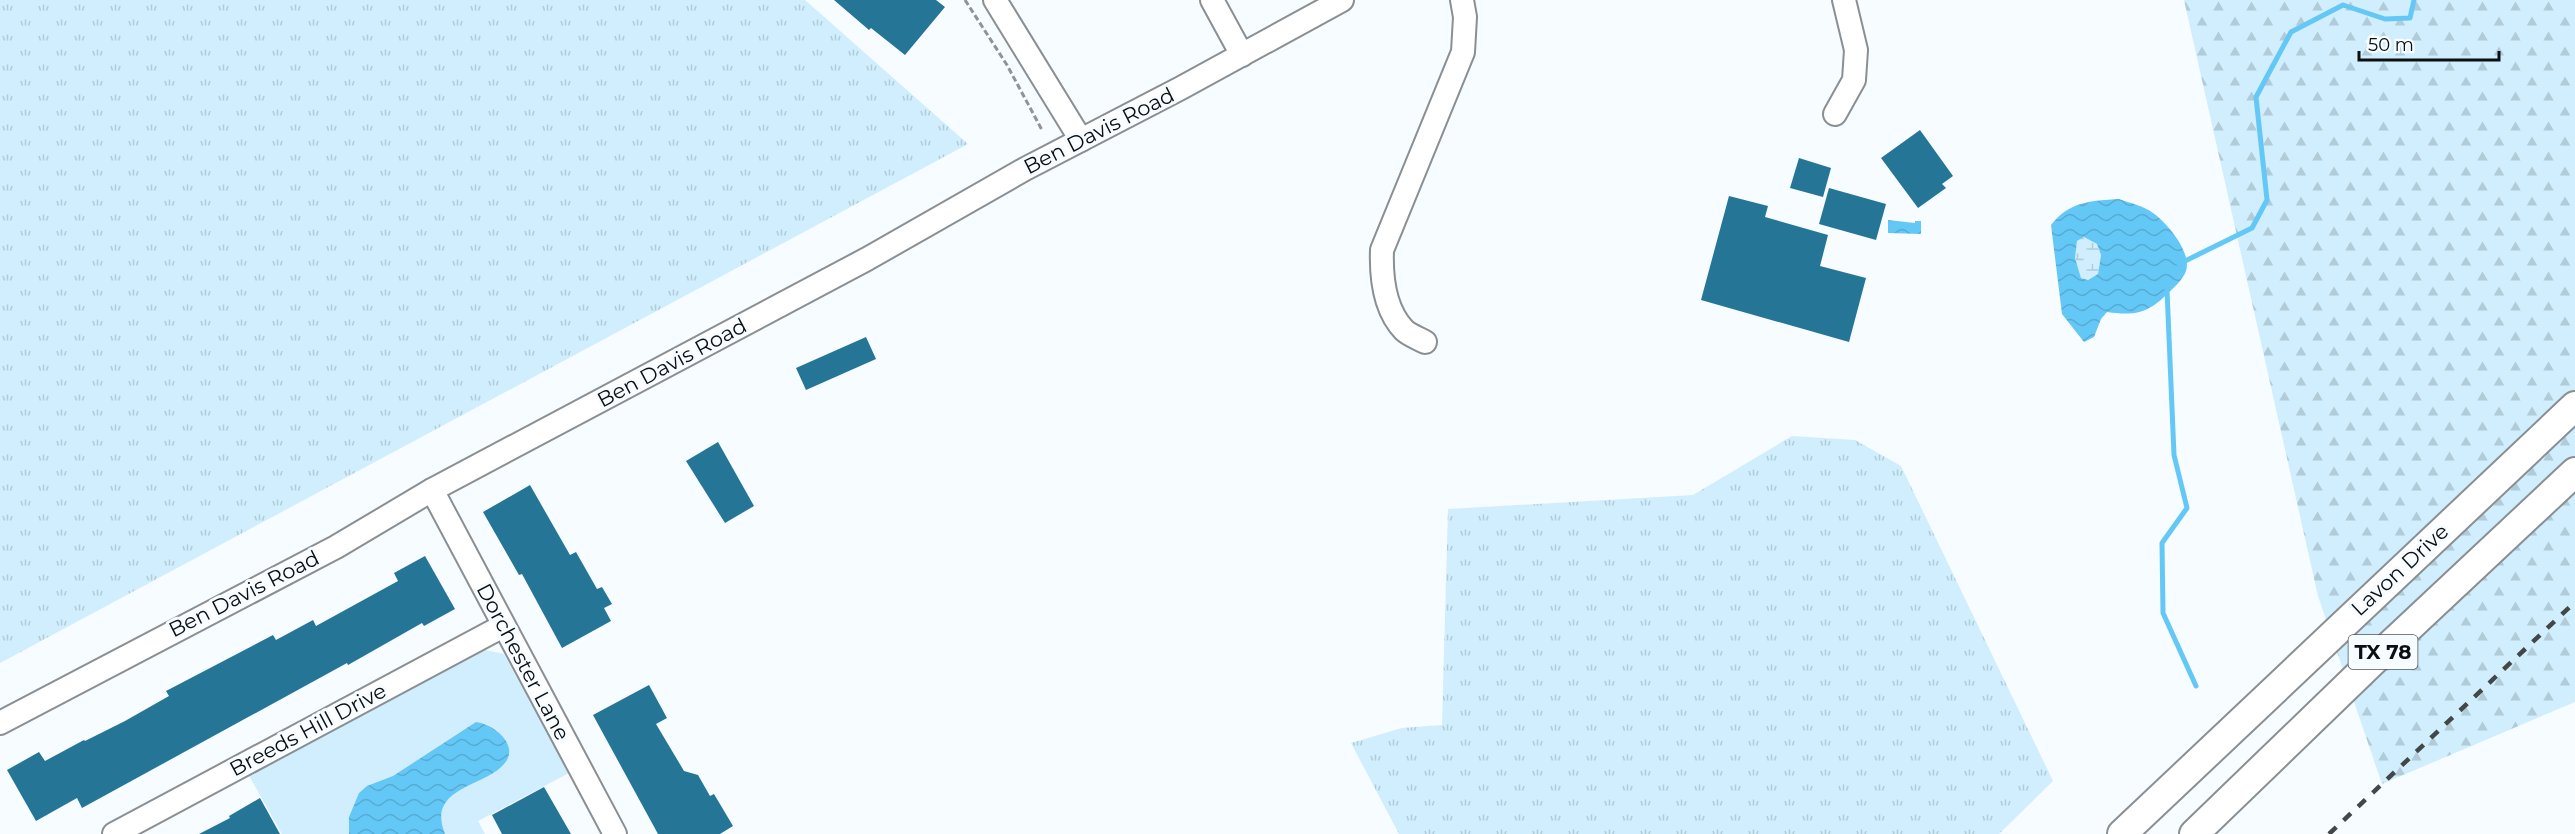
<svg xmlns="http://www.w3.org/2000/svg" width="2575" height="834" viewBox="0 0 2575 834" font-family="Montserrat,sans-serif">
<defs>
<pattern id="grass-tufts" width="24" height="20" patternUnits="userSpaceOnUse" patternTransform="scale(1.5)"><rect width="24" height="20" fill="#d0eefd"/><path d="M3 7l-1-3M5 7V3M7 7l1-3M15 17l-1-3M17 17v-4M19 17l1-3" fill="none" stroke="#b1cbd8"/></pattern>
<pattern id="forest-firs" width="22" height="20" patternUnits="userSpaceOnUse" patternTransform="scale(1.5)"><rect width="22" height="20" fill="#d0eefd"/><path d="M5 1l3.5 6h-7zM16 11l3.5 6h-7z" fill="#b1cbd8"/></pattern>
<pattern id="wetland-marsh" width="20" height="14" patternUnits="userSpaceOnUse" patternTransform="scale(1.5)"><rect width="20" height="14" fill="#d0eefd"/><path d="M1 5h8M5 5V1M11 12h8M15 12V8" fill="none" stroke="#b1cbd8"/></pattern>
<pattern id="water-waves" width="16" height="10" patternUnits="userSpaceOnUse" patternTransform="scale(1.5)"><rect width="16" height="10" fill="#64c8f7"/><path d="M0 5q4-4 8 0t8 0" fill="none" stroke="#56abd3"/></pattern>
</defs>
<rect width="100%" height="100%" fill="#f6fcff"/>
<g fill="url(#grass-tufts)">
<polygon points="0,0 805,0 968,144 0,663"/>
<polygon points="1792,436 1855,440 1901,466 2053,781 1999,834 1399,834 1351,743 1402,728 1442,725 1448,509 1693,495"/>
</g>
<polygon fill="url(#forest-firs)" points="2184,0 2575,0 2575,702 2382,784 2318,596"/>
<polygon fill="url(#wetland-marsh)" points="2084,237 2097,244 2101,255 2098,274 2088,280 2081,278 2075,258 2077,241"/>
<polygon fill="#d0eefd" points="485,650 504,654 569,773 478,821 485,834 282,834 248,774"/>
<g fill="url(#water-waves)" fill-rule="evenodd">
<path d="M2119 199C2130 203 2144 206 2153 213 2167 223 2192 252 2186 271 2183 279 2176 286 2169 292 2149 313 2136 316 2107 312L2101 319 2094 337 2084 342 2062 314 2051 225C2070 201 2091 201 2119 199ZM2084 237 2097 244 2101 255 2098 274 2088 280 2081 278 2075 258 2077 241Z"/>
<polygon points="1888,220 1915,223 1915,221 1921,221 1921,234 1888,233"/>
<path d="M476 722C493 724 521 745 504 764 485 787 426 787 445 834H349V817L359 793 367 786 393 776Z"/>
</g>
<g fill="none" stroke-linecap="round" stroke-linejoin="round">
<g stroke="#64c8f7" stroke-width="5">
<polyline points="2179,264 2252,228 2267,200 2256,97 2291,32 2343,5 2385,19 2410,18 2414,0"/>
<polyline points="2167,290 2174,455 2187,508 2162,543 2163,613 2196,686"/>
</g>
</g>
<g fill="#257597">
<polygon points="834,0 936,0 945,7 905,55 871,28 869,30"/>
<polygon points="1920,130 1953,176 1942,184 1946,188 1918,208 1881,158"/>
<polygon points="1799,158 1831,168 1823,197 1790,188"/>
<polygon points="1829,188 1886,204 1876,240 1819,224"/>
<polygon points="1729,196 1768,206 1765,217 1828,235 1820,266 1866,278 1849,342 1701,300"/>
<polygon points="866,337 876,359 806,390 796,368"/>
<polygon points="718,442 754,506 725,523 686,461"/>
<polygon points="530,485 570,555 576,552 597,589 602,587 612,604 604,608 611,621 562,648 522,574 519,575 483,512"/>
<polygon points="425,556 455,609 424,626 422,623 348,665 347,663 82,808 77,798 36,821 7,770 39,752 45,761 84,740 85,741 125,721 169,696 166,691 273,635 276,640 313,620 316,626 398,581 394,573"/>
<polygon points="649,685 667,718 656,724 684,771 698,775 710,796 714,794 733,826 720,834 658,834 593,715"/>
<polygon points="544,787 571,834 502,834 492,815"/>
<polygon points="260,798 280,834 199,834 230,818 229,816"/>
</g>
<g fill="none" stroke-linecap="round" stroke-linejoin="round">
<g stroke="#898f92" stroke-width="26">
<g id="minor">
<polyline points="995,0 1081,140"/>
<polyline points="1212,0 1242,55"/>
<polyline points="1835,114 1854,80 1856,50 1844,0"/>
<path d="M1425 342C1418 338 1409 335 1404 330 1384 309 1381 277 1382 250L1463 52 1465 17 1462 0"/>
<polyline points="432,490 615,834"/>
<polyline points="0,723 336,547 432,490 867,259 1025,169 1181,88 1342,0"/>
<polyline points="114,834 503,626"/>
</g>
</g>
<g stroke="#898f92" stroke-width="32">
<g id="major">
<polyline points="2122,834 2575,406"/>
<polyline points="2194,834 2370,664 2575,472"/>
</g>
</g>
<polyline stroke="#8f9395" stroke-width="3" stroke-dasharray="6 3" stroke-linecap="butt" points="965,0 1007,65 1042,130"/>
<use href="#minor" stroke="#fff" stroke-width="22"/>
<use href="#major" stroke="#fff" stroke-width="28"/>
<polyline stroke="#444748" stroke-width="4.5" stroke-dasharray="10 10" stroke-linecap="butt" points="2329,834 2575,602"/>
</g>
<g text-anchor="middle" stroke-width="6" stroke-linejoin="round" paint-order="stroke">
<rect fill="#f6fcff" stroke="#525557" stroke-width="1.5" x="2348.5" y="635" width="69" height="34" rx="4.5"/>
<g font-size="20" font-weight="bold" fill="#0c0e0f">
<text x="2383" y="659">TX 78</text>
</g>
<g font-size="21" fill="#0c0e0f" stroke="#f6fcff">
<text transform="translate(1099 131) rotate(-27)" y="7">Ben Davis Road</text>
<text transform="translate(672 363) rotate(-28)" y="7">Ben Davis Road</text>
<text transform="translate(2400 570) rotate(-43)" y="7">Lavon Drive</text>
<text transform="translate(244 594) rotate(-27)" y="7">Ben Davis Road</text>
<text transform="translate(523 662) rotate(62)" y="7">Dorchester Lane</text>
<text transform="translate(308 730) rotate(-28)" y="7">Breeds Hill Drive</text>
</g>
</g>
<path d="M2359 51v9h140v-9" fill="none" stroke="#0c0e0f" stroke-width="3"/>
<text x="2368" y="51" font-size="18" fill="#0c0e0f" stroke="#f6fcff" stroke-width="4.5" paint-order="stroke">50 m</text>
</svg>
